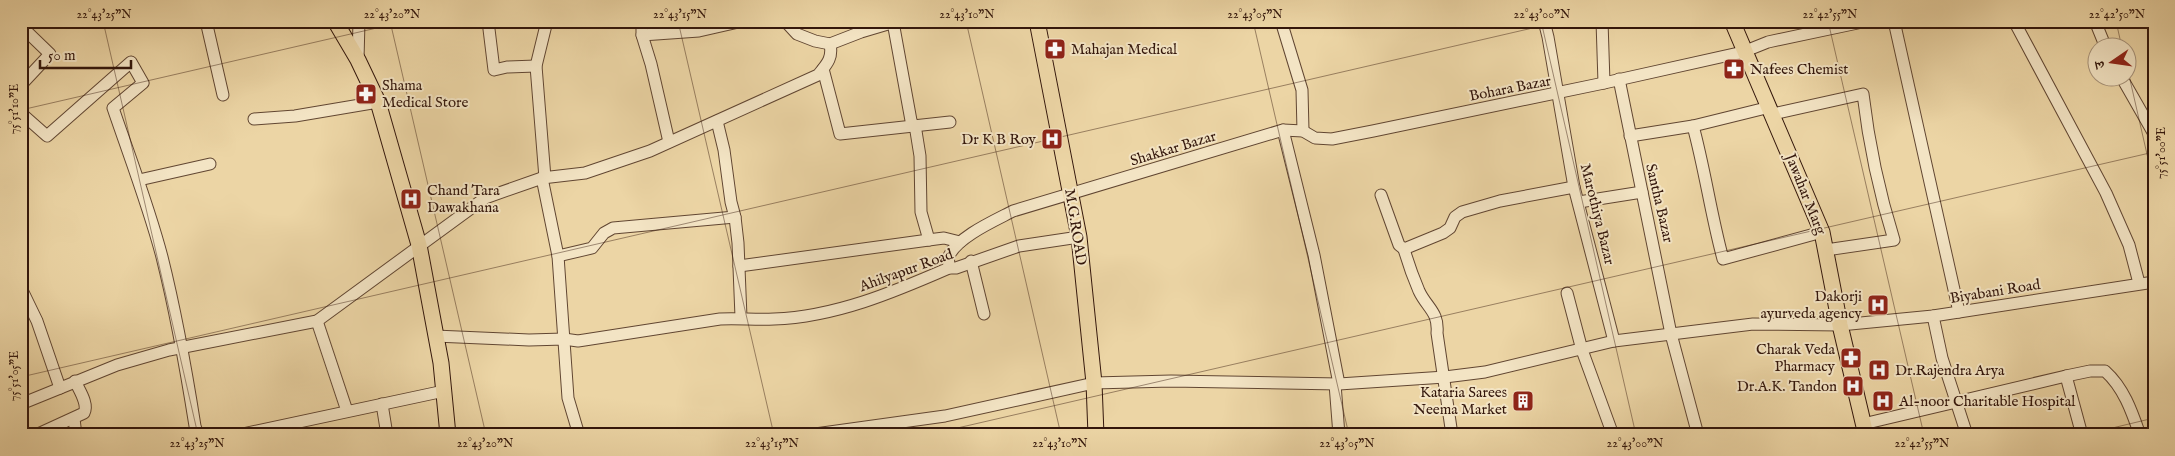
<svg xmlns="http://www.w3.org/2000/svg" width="2175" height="456" viewBox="0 0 2175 456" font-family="'IM FELL English','Noto Serif Devanagari',serif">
<rect width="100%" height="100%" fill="#ecd5a5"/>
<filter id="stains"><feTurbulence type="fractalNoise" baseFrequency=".004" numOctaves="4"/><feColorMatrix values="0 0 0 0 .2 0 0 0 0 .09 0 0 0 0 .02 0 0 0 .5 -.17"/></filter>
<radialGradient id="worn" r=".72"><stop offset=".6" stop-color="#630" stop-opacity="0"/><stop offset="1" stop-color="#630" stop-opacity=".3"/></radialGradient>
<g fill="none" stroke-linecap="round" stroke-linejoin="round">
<g stroke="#614632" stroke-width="13">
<g id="minor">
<polyline points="206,21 223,95"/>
<polyline points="488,21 494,70 507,67 536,66"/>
<polyline points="642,21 642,35 651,64 669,142"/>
<polyline points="785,21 797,34 815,41 830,44 861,32 898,21"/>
<polyline points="1281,21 1302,90 1303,131"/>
<polyline points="1544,21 1548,37 1574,187 1614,341"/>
<polyline points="1602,21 1604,83"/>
<polyline points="1894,21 1959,312"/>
<polyline points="2014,21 2106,193 2129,245 2139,283"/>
<polyline points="2095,21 2106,48"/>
<polyline points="893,22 912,126"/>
<polyline points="21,26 50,54 21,85"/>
<polyline points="642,35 699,31 743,21"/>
<polyline points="358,60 359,21"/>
<polyline points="823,69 840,134 950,122"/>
<polyline points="2122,78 2154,134"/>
<polyline points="1619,79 1671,334 1698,435"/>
<path d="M21 113 47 136 131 62 143 83 113 108C130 158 149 207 162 257 176 313 186 369 195 426L198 435"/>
<path d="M1773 114 1863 94C1869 145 1879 192 1894 240L1826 250"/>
<polyline points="254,119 295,116 378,102"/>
<polyline points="717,121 724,150 731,202 735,217 738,243 741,317"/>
<polyline points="915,125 920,156 921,212 929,240"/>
<path d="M1693 126C1705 170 1711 215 1723 259L1822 232"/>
<polyline points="1283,130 1314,255 1339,384"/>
<polyline points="1630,136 1693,126 1770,107"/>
<polyline points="542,178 558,256 568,398 579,435"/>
<polyline points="545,178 536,66 547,21"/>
<polyline points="139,180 210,164"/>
<polyline points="1381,195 1399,245 1404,249 1443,233 1450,228 1455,217 1462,212 1500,201 1574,187"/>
<polyline points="1579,202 1642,192"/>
<path d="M1404 249C1408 263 1413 277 1419 291 1427 308 1439 312 1437 333L1452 435"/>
<polyline points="558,256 592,248 604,233 613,228 735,217"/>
<polyline points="971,261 984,314"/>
<polyline points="739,266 936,239 944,238 960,242"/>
<path d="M949 268C949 264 948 259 949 256 957 237 996 220 1013 211L1283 130 1303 131 1315 138 1332 139 1373 131 1604 83 1743 52 1768 42 1867 21"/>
<polyline points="21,288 37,321 60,388"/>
<polyline points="1567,293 1582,350 1613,435"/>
<polyline points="1933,316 1942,358 1967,435"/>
<polyline points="317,321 347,411"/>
<path d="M435 336 529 340 564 339 578 341 720 319C738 318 756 320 774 319 835 317 894 292 949 268H956L1019 246 1079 237"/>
<polyline points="2066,376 2082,435"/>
<polyline points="1335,384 1339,435"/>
<path d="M21 404 117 365 169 350 317 321 485 198 542 178 585 173 650 151 818 75C827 64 833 58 830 44"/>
<polyline points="382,404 387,435"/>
<polyline points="74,419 76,435"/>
<path d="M1863 424 2066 376 2090 371H2105C2124 388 2132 412 2140 435"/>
<path d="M36 435 84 413C89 404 79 390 75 381"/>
<polyline points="238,435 444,391"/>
<polyline points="808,435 945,416 1094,383 1171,381 1339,384 1445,377 1485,372 1614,341 1753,324 1840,325 1933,316 2154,282"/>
</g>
</g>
<g stroke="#33160b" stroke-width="17">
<g id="major">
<polyline points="335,21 358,60 378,102 419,245 441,363 448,435"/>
<polyline points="1037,21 1079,237 1094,383 1096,435"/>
<polyline points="1732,21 1822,232 1840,325 1866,435"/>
</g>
</g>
<use href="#minor" stroke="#f3e4c4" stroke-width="11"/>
<use href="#major" stroke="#ecd5a5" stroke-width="15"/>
</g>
<path fill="none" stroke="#33160b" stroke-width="1" stroke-opacity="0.45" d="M103 21 198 435M390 21 486 435M678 21 774 435M966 21 1061 435M1253 21 1349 435M1541 21 1636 435M1828 21 1924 435M2116 21 2122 48M2128 71 2154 185M21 110 407 21M21 377 1563 21M927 435 2154 152M2083 435 2154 418"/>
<defs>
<g id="pharmacy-square" transform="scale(1.125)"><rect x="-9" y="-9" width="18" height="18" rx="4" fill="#8f2418" stroke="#f3e4c4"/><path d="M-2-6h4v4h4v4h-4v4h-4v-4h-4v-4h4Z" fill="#fff"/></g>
<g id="hospital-square" transform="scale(1.125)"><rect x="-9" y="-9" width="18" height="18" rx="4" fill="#8f2418" stroke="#f3e4c4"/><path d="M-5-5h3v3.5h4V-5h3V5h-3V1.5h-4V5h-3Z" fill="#fff"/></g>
<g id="building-square" transform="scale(1.125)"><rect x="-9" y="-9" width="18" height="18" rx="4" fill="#8f2418" stroke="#f3e4c4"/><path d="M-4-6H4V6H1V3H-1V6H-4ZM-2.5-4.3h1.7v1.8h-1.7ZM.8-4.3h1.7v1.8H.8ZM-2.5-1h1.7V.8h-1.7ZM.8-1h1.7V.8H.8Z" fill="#fff"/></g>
</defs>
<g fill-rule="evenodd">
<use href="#pharmacy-square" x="1055" y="49"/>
<use href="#pharmacy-square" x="1734" y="69"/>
<use href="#pharmacy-square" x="366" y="94"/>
<use href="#hospital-square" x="1052" y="139"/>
<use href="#hospital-square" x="411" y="199"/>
<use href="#hospital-square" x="1878" y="305"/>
<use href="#pharmacy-square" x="1851" y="358"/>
<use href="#hospital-square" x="1879" y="370"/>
<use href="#hospital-square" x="1853" y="386"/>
<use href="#building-square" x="1523" y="401"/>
<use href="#hospital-square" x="1883" y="401"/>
</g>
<g text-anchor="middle" stroke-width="4" stroke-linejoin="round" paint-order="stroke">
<g font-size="15" fill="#33160b" stroke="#f3e4c4" text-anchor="start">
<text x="1071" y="54">Mahajan Medical</text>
<text x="1750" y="74">Nafees Chemist</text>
<text x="382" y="90">Shama<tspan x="382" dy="17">Medical Store</tspan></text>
<text x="1036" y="144" text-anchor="end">Dr K B Roy</text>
<text x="427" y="195">Chand Tara<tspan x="427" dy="17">Dawakhana</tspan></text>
<text x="1862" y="301" text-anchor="end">Dakorji<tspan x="1862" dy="17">ayurveda agency</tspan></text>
<text x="1835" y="354" text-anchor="end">Charak Veda<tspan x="1835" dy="17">Pharmacy</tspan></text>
<text x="1895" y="375">Dr.Rajendra Arya</text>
<text x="1837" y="391" text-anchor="end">Dr.A.K. Tandon</text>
<text x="1507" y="397" text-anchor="end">Kataria Sarees<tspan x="1507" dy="17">Neema Market</tspan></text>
<text x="1899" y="406">Al-noor Charitable Hospital</text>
</g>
<g font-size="15" fill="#33160b" stroke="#f3e4c4">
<text transform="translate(1510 88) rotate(-11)" y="5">Bohara Bazar</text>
<text transform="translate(1173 148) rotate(-17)" y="5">Shakkar Bazar</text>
<text transform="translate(1806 194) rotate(68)" y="5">Jawahar Marg</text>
<text transform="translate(1660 203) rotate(77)" y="5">Santha Bazar</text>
<text transform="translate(1598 214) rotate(76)" y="5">Marothiya Bazar</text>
<text transform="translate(1076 227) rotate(81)" y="5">M.G.ROAD</text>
<text transform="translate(906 270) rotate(-20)" y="5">Ahilyapur Road</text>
<text transform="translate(1995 291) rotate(-9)" y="5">Biyabani Road</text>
</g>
</g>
<rect width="2175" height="456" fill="none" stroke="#ecd5a5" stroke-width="55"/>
<g transform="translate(2112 62) rotate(257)"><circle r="24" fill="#f3e4c4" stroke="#a6927a"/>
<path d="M0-4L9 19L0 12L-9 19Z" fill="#8f2418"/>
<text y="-8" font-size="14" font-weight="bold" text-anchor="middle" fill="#33160b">उ</text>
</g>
<path d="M40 60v8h91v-8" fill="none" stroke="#33160b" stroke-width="2.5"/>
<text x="48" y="60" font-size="15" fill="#33160b" stroke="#f3e4c4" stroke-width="4" paint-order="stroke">50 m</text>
<rect x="28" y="28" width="2120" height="400" fill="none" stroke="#33160b" stroke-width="2"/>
<g font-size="12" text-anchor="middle" fill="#33160b">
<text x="104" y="18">22°43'25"N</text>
<text x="392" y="18">22°43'20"N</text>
<text x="680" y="18">22°43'15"N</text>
<text x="967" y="18">22°43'10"N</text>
<text x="1255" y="18">22°43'05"N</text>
<text x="1542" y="18">22°43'00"N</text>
<text x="1830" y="18">22°42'55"N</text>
<text x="2117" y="18">22°42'50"N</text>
<text transform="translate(14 109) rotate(-90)" y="4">75°51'10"E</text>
<text transform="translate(2161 153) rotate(-90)" y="4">75°51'00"E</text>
<text transform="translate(14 376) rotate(-90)" y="4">75°51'05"E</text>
<text x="197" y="447">22°43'25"N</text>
<text x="485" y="447">22°43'20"N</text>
<text x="772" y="447">22°43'15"N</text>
<text x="1060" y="447">22°43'10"N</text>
<text x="1347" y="447">22°43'05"N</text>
<text x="1635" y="447">22°43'00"N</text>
<text x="1922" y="447">22°42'55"N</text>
</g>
<rect width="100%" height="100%" filter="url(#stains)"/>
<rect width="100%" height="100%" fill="url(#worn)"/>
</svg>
